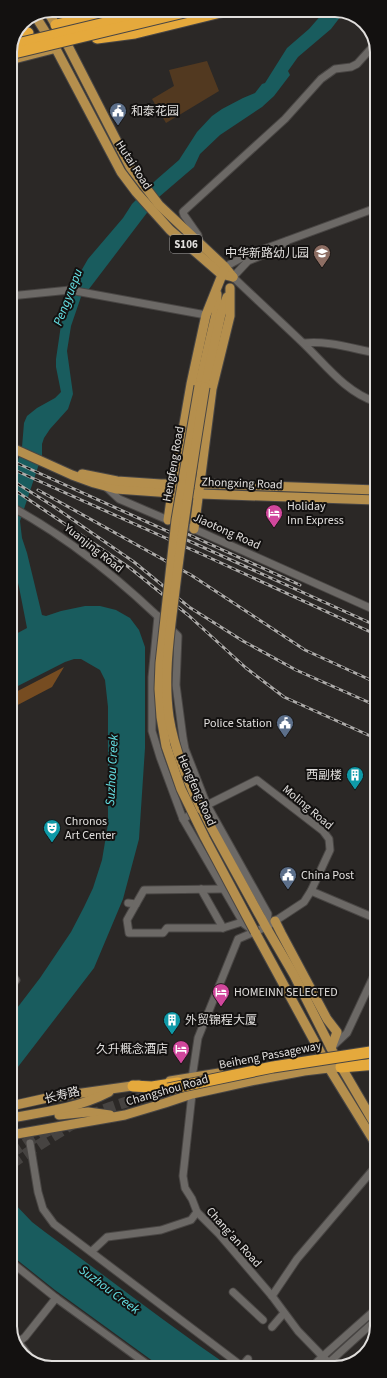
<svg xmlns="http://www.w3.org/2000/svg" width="387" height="1378" viewBox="0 0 387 1378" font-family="'Source Sans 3','Noto Sans SC',sans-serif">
<rect width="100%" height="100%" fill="#2b2826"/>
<polygon fill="#523920" points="207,61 219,91 166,123 152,99 174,86 169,70"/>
<polygon fill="#764c21" points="64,667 52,687 10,709 10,695"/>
<g fill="#195c5e">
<polygon points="324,10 340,10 344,12 331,29 298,57 288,71 290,75 274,96 262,107 220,135 200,154 194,167 159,197 89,289 83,291 71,326 67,351 73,394 68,409 50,429 44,438 42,444 42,455 20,521 22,538 27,553 42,615 46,616 61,611 85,606 100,606 116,610 130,618 139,630 145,647 145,748 139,839 123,899 94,968 11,1076 11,1016 40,978 71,932 84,907 93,888 102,860 108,824 108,707 105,680 100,670 81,659 74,659 65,662 10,690 10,640 15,638 14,635 27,628 19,587 11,555 10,487 22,447 24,423 27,416 37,408 55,398 61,392 56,367 56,359 61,325 67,305 70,303 72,299 73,285 88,259 123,218 132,204 156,180 179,160 197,132 212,116 222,109 243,98 255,93 262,84 265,83 287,48 309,29 323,13"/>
<path d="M11 1200 32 1222 45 1232C107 1277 167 1324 230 1367H161L55 1290 11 1255Z"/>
</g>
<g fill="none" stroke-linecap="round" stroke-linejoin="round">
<g stroke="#464341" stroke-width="11" stroke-dasharray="11 5.5" stroke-linecap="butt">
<path d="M89 1116C116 1104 141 1097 170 1092"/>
<polyline points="11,1153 34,1138 53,1128"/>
<polyline points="11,1164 39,1145 74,1123"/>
</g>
<g stroke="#494644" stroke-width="9">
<g id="minor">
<polyline points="199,241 198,235 184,215 183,212 185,210 285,119 321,79 335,69 351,67 357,64 376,43"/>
<path d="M287 241 275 250 248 261 233 277C256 299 280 321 303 343 325 364 345 392 376 402"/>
<polyline points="225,267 245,256 376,208"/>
<polyline points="10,296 70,290 206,315"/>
<path d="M304 343C326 340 354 349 376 353"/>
<polyline points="106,487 119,499 168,520 194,529 377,611"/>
<path d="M10 506C73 540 128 586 178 636L176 685 183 738 185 749 207 805 268 914 266 927"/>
<polyline points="158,616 152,677 152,731 160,757 183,819 244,924 255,932"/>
<polyline points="183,819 207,805 257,780 323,831 329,839 330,850 311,891 304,902 266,927 238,939 198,1038 192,1078"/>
<polyline points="201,889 223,928"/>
<polyline points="311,891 377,919"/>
<polyline points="128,903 136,904 127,920 129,933 163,933 167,928 223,928 242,922"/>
<polyline points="136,904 144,890 222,889"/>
<polyline points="11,973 16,980 11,986"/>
<polyline points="332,1047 347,1033 377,969"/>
<polyline points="192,1094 183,1176 185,1188 192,1199 197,1212 219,1234 272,1296 298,1331 329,1363 336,1367"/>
<polyline points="30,1143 38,1192 43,1209 54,1224 243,1367"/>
<polyline points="92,1251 107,1237 161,1230 191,1220 197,1212"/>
<polyline points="11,1262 56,1298 151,1367"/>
<polyline points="233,1292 263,1320"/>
<polyline points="272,1296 297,1259 377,1165"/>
<polyline points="272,1327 284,1313"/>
<polyline points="19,1343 33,1361"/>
<polyline points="16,1344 25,1337 56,1298"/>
<polyline points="242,1366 248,1359"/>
<polyline points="312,1367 323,1356 377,1308"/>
<polyline points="324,1367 377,1319"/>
</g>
</g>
<g stroke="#494644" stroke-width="11">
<g id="major">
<polyline points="48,12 68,46 130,167 159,205 225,267 233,277"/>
<polyline points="117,13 134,10"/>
<polyline points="36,17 56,49 121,172 136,192 170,230 221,274 233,277"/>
<polyline points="10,60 53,49"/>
<polyline points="199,386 216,314 217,294"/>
<polyline points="205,387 221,314 227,297"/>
<polyline points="10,447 72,475 94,483 116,489 172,493 376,500"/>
<polyline points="82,474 117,481 161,484 215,484 376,490"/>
<polyline points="168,520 172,493 191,384 206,315 224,270"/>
<polyline points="194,529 212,389 230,316 230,288"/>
<polyline points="201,809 266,927 294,975 335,1056 377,1128"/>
<polyline points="275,921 281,933 327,1019 337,1032 331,1048"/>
<polyline points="255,932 329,1068 377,1146"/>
<polyline points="170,1081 219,1073"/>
<polyline points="11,1106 47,1098 139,1085"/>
<polyline points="59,1115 88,1112 110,1115"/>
<path d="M11 1118C45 1112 78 1108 109 1092"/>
<polyline points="11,1135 125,1115 165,1103 192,1094 256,1080 304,1071 329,1068 348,1067"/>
</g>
</g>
<g stroke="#494644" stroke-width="13">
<g id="highway">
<polyline points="56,25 123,10"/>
<polyline points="17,36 28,33"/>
<polyline points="97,38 135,33 229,10"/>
<polyline points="341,1067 377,1064"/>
<polyline points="133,1086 152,1087 178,1083"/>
</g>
</g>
<use href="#minor" stroke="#6c6966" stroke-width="7"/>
<use href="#major" stroke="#b58f4d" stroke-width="9"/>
<use href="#highway" stroke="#e5a93c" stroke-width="11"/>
<g stroke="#adaba9" stroke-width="3">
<g id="rail">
<polyline points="10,460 377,626"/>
<polyline points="10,468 208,557 377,635"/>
<polyline points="10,479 53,506 134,562 189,607 243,641 296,670 377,706"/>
<polyline points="10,487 130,568 188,615 246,668 284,697 377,739"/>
<polyline points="38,490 191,575 305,650 377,683"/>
<polyline points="183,532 300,585"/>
</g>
</g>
<use href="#rail" stroke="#131110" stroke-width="1.5" stroke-dasharray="4.5" stroke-linecap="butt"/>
<g stroke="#494644" stroke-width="11" stroke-linecap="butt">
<g id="major-bridge">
<polyline points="199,386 176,520 160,663 159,689 161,717 166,746 181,789 205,838 255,932"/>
<path d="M201 809C187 780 174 749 169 717 163 675 170 633 175 591 183 522 194 455 205 387"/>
</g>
</g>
<g stroke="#494644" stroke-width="13" stroke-linecap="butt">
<g id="highway-bridge">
<polyline points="13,45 159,10"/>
<polyline points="10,54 193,10"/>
<polyline points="168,1089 273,1067 377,1051"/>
</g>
</g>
<use href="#major-bridge" stroke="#b58f4d" stroke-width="9"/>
<use href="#highway-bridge" stroke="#e5a93c" stroke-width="11"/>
</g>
<defs>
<g id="civic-pin" transform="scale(0.9)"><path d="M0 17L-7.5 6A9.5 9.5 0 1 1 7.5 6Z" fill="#5c6f8a" stroke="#131110"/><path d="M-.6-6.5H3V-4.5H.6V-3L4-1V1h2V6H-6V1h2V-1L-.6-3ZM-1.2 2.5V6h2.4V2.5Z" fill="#fff"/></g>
<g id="school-pin" transform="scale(0.9)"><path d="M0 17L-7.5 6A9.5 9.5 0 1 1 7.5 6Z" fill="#8d6e63" stroke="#131110"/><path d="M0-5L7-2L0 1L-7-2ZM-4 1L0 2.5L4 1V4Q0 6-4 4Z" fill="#fff"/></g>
<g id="hotel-pin" transform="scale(0.9)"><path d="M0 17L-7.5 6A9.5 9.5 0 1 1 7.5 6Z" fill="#d1479c" stroke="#131110"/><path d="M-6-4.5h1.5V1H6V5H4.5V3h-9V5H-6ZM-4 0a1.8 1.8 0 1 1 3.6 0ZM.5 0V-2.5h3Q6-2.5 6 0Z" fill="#fff"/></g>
<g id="building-pin" transform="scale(0.9)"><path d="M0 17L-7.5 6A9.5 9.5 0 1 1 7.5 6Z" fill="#0f9aa8" stroke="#131110"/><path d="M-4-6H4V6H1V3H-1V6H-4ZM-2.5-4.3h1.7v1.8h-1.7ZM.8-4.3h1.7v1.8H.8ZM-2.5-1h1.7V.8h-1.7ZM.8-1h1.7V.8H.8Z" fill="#fff"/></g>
<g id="theatre-pin" transform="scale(0.9)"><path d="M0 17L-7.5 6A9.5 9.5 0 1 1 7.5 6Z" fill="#0f9aa8" stroke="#131110"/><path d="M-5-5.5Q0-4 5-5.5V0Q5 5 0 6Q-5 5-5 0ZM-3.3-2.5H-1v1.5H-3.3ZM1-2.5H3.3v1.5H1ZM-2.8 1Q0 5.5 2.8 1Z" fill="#fff"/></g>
</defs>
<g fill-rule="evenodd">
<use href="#civic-pin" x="118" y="111"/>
<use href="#school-pin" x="322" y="253"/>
<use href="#hotel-pin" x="274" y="513"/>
<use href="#civic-pin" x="285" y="723"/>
<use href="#building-pin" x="355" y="775"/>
<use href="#theatre-pin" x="52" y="828"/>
<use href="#civic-pin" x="288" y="875"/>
<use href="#hotel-pin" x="221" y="992"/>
<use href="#building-pin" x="172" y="1020"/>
<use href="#hotel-pin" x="181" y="1049"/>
</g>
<g text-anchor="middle" stroke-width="4" stroke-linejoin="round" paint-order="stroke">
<rect fill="#131110" stroke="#a2a09f" stroke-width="1" x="170" y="235" width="32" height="18" rx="3"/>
<g font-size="11" font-weight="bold" fill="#e0dedc">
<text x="186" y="248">S106</text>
</g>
<g font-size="12" fill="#e0dedc" stroke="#131110" text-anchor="start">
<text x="131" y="115">和泰花园</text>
<text x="309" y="257" text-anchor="end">中华新路幼儿园</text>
<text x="287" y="510">Holiday<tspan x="287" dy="14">Inn Express</tspan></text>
<text x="272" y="727" text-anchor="end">Police Station</text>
<text x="342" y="779" text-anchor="end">西副楼</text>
<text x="65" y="825">Chronos<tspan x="65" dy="14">Art Center</tspan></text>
<text x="301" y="879">China Post</text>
<text x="234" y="996">HOMEINN SELECTED</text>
<text x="185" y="1024">外贸锦程大厦</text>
<text x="168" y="1053" text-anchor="end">久升概念酒店</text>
</g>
<g font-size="12" fill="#e0dedc" stroke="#131110">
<text transform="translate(134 165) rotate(57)" y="4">Hutai Road</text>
<text transform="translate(173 464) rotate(-80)" y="4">Hengfeng Road</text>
<text transform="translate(242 483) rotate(2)" y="4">Zhongxing Road</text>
<text transform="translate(227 531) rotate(24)" y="4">Jiaotong Road</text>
<text transform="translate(94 548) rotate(38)" y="4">Yuanjing Road</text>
<text transform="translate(197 790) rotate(66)" y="4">Hengfeng Road</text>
<text transform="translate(308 807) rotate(40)" y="4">Moling Road</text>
<text transform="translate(270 1055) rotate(-11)" y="4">Beiheng Passageway</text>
<text transform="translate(167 1090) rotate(-16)" y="4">Changshou Road</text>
<text transform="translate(62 1095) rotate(-14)" y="4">长寿路</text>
<text transform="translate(234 1237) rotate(48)" y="4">Chang'an Road</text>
</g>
<g font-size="13" font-style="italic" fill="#65e2e6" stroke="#131110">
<text transform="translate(67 297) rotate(-69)" y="5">Pengyuepu</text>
<text transform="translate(111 770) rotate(-87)" y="5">Suzhou Creek</text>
<text transform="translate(110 1289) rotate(37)" y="5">Suzhou Creek</text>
</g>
</g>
<path d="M0 0H387V1378H0ZM52 17H335A35 35 0 0 1 370 52V1326A35 35 0 0 1 335 1361H52A35 35 0 0 1 17 1326V52A35 35 0 0 1 52 17Z" fill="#131110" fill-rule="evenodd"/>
<path fill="none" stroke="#e0dedc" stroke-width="2" d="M52 17H335A35 35 0 0 1 370 52V1326A35 35 0 0 1 335 1361H52A35 35 0 0 1 17 1326V52A35 35 0 0 1 52 17Z"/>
</svg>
